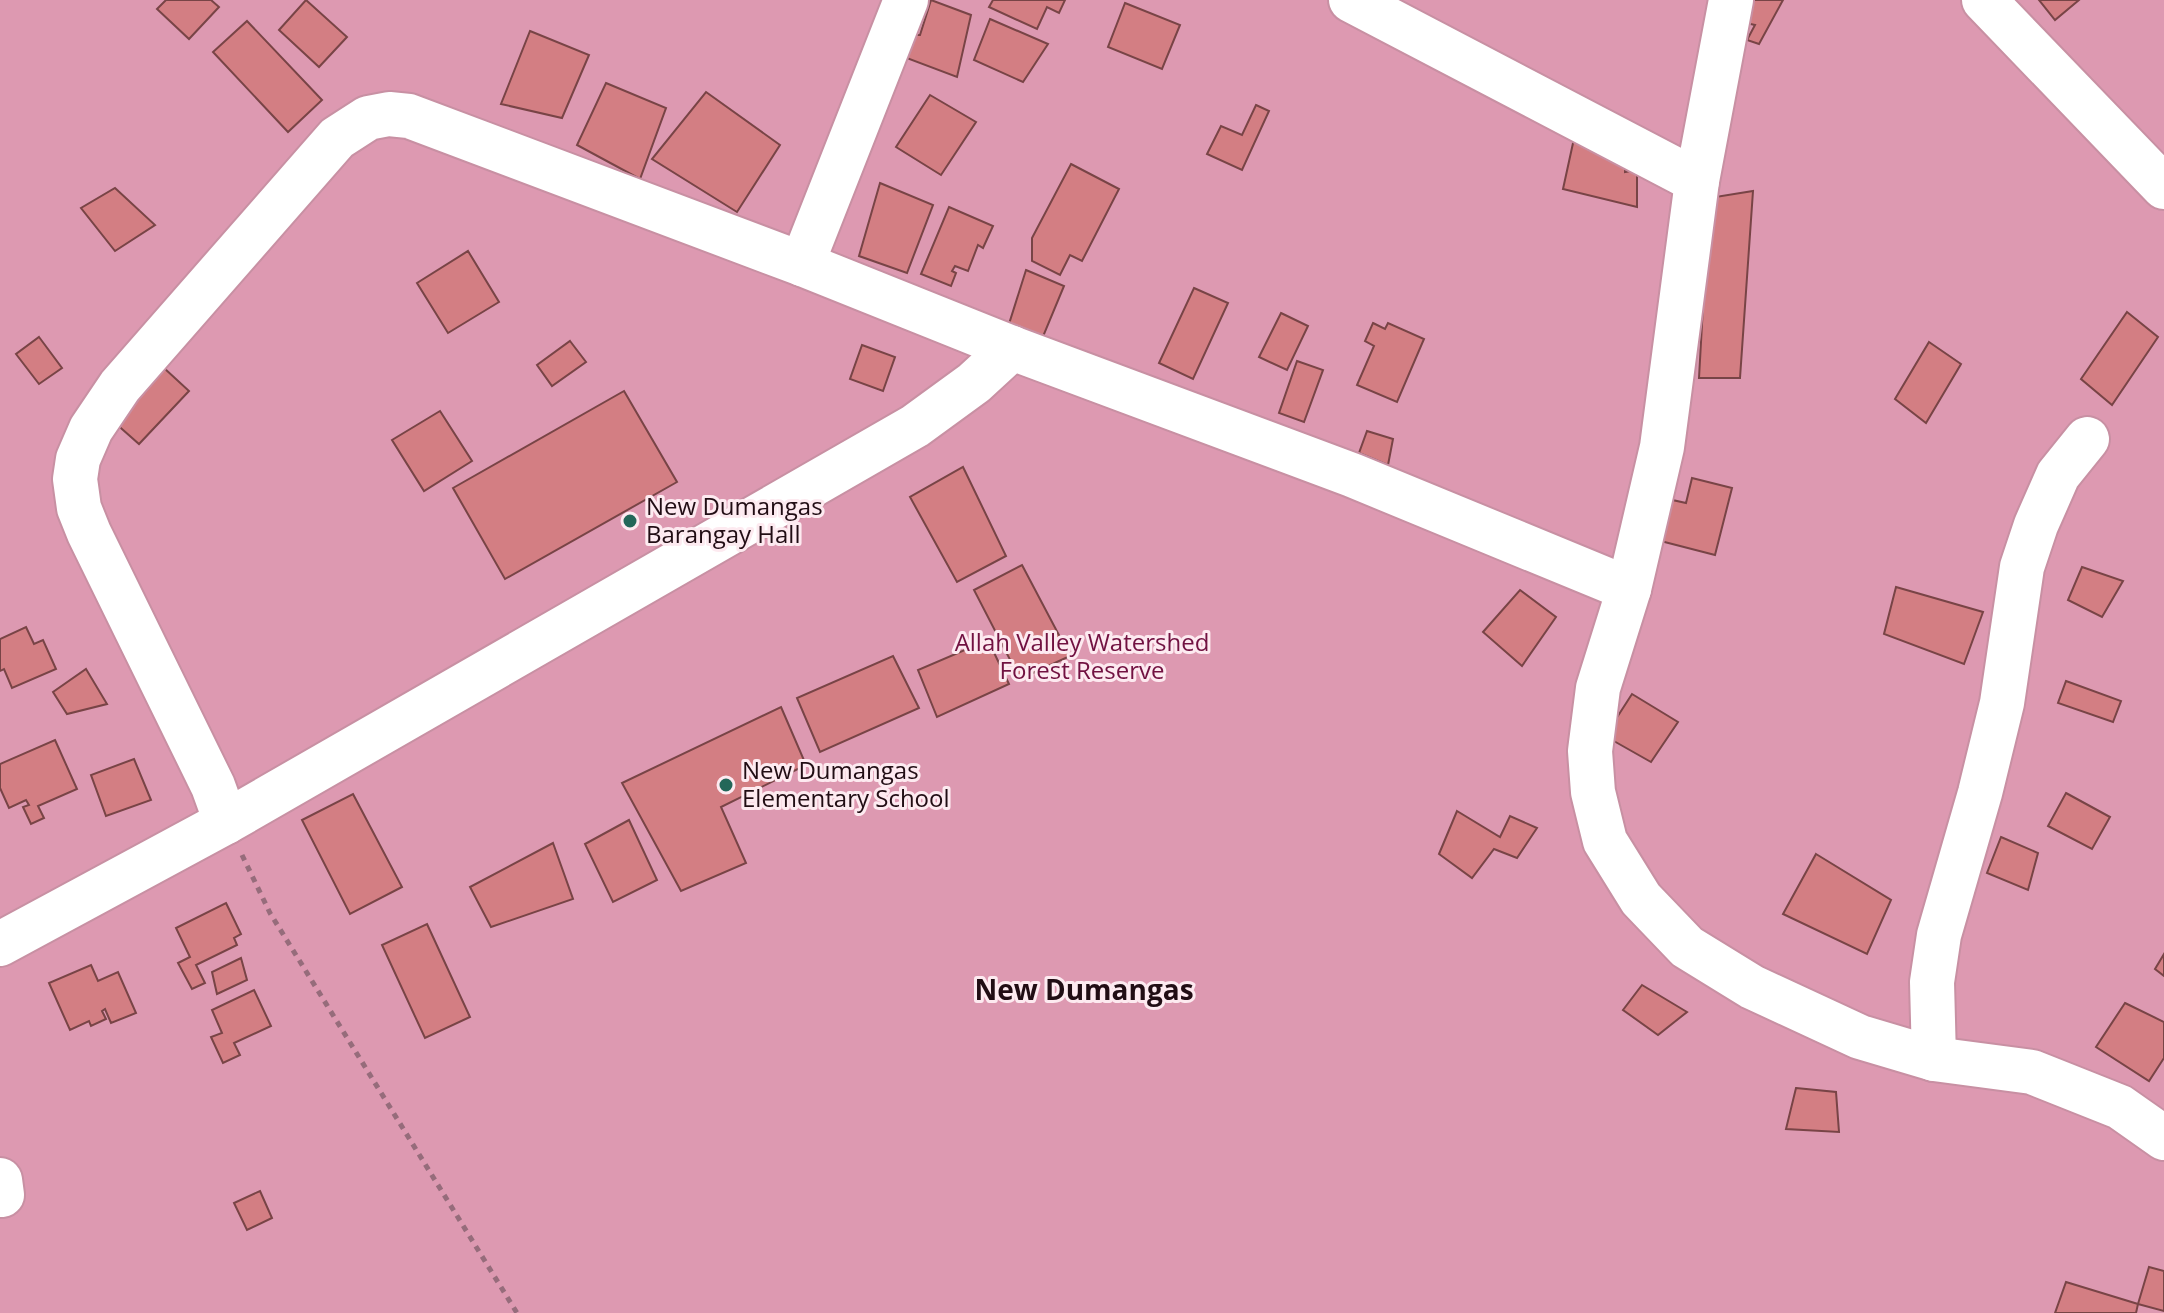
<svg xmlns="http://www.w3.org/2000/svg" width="2164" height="1313" viewBox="0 0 2164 1313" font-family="'Open Sans',sans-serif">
<rect width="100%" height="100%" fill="#f7bbcf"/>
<rect fill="#dd99b1" x="0" y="0" width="2164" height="1313"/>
<g fill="#d37e83" stroke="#784446" stroke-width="2">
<polygon points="166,0 211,0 219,7 189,39 157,9"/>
<polygon points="306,0 347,37 319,67 279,30"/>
<polygon points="931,0 971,15 957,77 896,54 903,35 920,35"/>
<polygon points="993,0 1065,0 1059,13 1047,7 1037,29 989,7"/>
<polygon points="1739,0 1783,0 1759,44 1747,40 1755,25 1741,22"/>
<polygon points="2039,0 2079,0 2055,20"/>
<polygon points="1125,3 1180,25 1162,69 1108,47"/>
<polygon points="990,19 1048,44 1023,82 974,60"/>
<polygon points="247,21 322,100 288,132 213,52"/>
<polygon points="530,31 589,55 562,118 501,104"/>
<polygon points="606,83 666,108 640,179 577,145"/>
<polygon points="706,92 780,145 737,212 652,159"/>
<polygon points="930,95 976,122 941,175 896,147"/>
<polygon points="1256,105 1269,111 1242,170 1207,154 1221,126 1242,135"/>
<polygon points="1575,134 1625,142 1625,172 1637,170 1637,207 1563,189"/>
<polygon points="1071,164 1119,189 1082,261 1070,255 1060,275 1032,261 1032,238"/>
<polygon points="880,183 933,205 907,273 859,256"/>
<polygon points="115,188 155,225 115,251 81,208"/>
<polygon points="1753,191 1740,378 1699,378 1709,198"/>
<polygon points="949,207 993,226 983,248 978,245 968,271 955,266 952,271 956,273 951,286 921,274"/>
<polygon points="468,251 499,302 448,333 417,283"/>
<polygon points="1026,270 1064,286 1042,339 1009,324"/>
<polygon points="1194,288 1228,303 1193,379 1159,363"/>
<polygon points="2127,312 2158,337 2112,405 2081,379"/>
<polygon points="1281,313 1308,326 1287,370 1259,357"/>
<polygon points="1373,323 1385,329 1388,323 1424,339 1397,402 1357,385 1374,346 1365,341"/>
<polygon points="39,337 62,368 39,384 16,354"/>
<polygon points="570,341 586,362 552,386 537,365"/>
<polygon points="1929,342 1961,364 1926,423 1895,399"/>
<polygon points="862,345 895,357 883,391 850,379"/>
<polygon points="1297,361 1323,370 1304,422 1279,413"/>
<polygon points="164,368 189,391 139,444 114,422"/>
<polygon points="624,391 677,482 505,579 453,488"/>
<polygon points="440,411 472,461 424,491 392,440"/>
<polygon points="1367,431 1393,439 1388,465 1359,453"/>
<polygon points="963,467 1006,556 957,582 910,497"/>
<polygon points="1692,478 1732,488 1715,555 1649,538 1659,497 1686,503"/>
<polygon points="1022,565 1070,656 1020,679 974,590"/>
<polygon points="2082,567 2123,581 2102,617 2068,600"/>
<polygon points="1896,587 1983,612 1964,664 1884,634"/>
<polygon points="1520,590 1556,617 1522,666 1483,632"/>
<polygon points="26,627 34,644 43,640 56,669 12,688 4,669 0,671 0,639"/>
<polygon points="988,640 1009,684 937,717 918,670"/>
<polygon points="893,656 919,708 820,752 797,698"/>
<polygon points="86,669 107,704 67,714 53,692"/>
<polygon points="2066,681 2121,701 2113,722 2058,703"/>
<polygon points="1632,694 1678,722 1651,762 1605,736"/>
<polygon points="781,707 806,765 721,807 746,863 681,891 622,783"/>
<polygon points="55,740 77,789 38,806 44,818 31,824 23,807 29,805 26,800 9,808 0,788 0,764"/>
<polygon points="134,759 151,800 106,816 91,775"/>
<polygon points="2066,793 2110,817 2092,849 2048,826"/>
<polygon points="353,794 402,887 350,914 302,820"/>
<polygon points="1457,811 1500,837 1510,816 1537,828 1517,858 1494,849 1472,878 1439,854"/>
<polygon points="629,820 657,880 613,902 585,844"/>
<polygon points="2001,837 2038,853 2028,890 1987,873"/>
<polygon points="553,843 573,899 491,927 470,887"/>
<polygon points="1816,854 1891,900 1867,954 1783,914"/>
<polygon points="226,903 241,934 234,938 237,945 196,965 205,983 192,989 178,963 190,957 176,928"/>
<polygon points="427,924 470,1017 425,1038 382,945"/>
<polygon points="2164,954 2164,976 2155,969"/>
<polygon points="241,958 247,980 217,994 212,972"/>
<polygon points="91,965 98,981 118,972 136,1013 111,1023 105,1009 102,1011 106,1019 91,1026 89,1021 70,1030 49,983"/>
<polygon points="1642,985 1687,1012 1658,1035 1623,1010"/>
<polygon points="254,990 271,1026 234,1043 240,1055 223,1063 211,1037 222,1033 212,1010"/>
<polygon points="2125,1003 2164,1022 2164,1058 2149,1081 2096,1047"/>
<polygon points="1796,1088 1836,1092 1839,1132 1786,1129"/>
<polygon points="260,1191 272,1218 247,1230 234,1203"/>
<polygon points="2149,1267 2164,1271 2164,1311 2138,1304"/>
<polygon points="2066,1282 2138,1304 2136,1313 2055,1313"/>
</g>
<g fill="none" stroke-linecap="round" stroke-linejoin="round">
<g stroke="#c890a3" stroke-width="48">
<g id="minor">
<polyline points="1351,0 1697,181"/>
<polyline points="1731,0 1697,181 1662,447 1629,589 1598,688 1590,751 1593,792 1605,841 1641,899 1687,947 1752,987 1860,1037 1934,1059 2032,1072 2120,1107 2164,1138"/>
<polyline points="1984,0 2164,187"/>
<polyline points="802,264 906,0"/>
<polyline points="226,822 213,786 89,533 79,508 75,479 78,459 91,429 120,386 337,138 368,118 389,114 409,116 802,264 1012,348 1352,475 1629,589"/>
<polyline points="0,944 226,822 915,426 974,383 1012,348"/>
<polyline points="1934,1059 1932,982 1939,935 1980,793 2002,703 2022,567 2036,525 2058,475 2087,439"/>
<polyline points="0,1180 2,1195"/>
</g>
</g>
<polyline stroke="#966c7b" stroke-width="5" stroke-dasharray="6 6" stroke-linecap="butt" points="242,855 270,913 517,1313"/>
<use href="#minor" stroke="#fff" stroke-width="44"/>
</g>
<g fill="#236759" stroke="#fdeaf0" stroke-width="3">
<circle cx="630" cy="521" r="8"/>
<circle cx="726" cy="785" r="8"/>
</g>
<g text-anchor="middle" stroke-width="6" stroke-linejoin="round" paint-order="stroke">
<g font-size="24" fill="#210d14" stroke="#fdeaf0" text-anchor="start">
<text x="646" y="515">New Dumangas<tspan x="646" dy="28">Barangay Hall</tspan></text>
<text x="742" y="779">New Dumangas<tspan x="742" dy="28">Elementary School</tspan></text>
</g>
<g font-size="24" fill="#711141" stroke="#fdeaf0">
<text x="1082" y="651">Allah Valley Watershed<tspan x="1082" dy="28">Forest Reserve</tspan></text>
</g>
<g font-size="28" font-weight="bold" fill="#210d14" stroke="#fdeaf0">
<text x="1084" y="1000">New Dumangas</text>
</g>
</g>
</svg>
